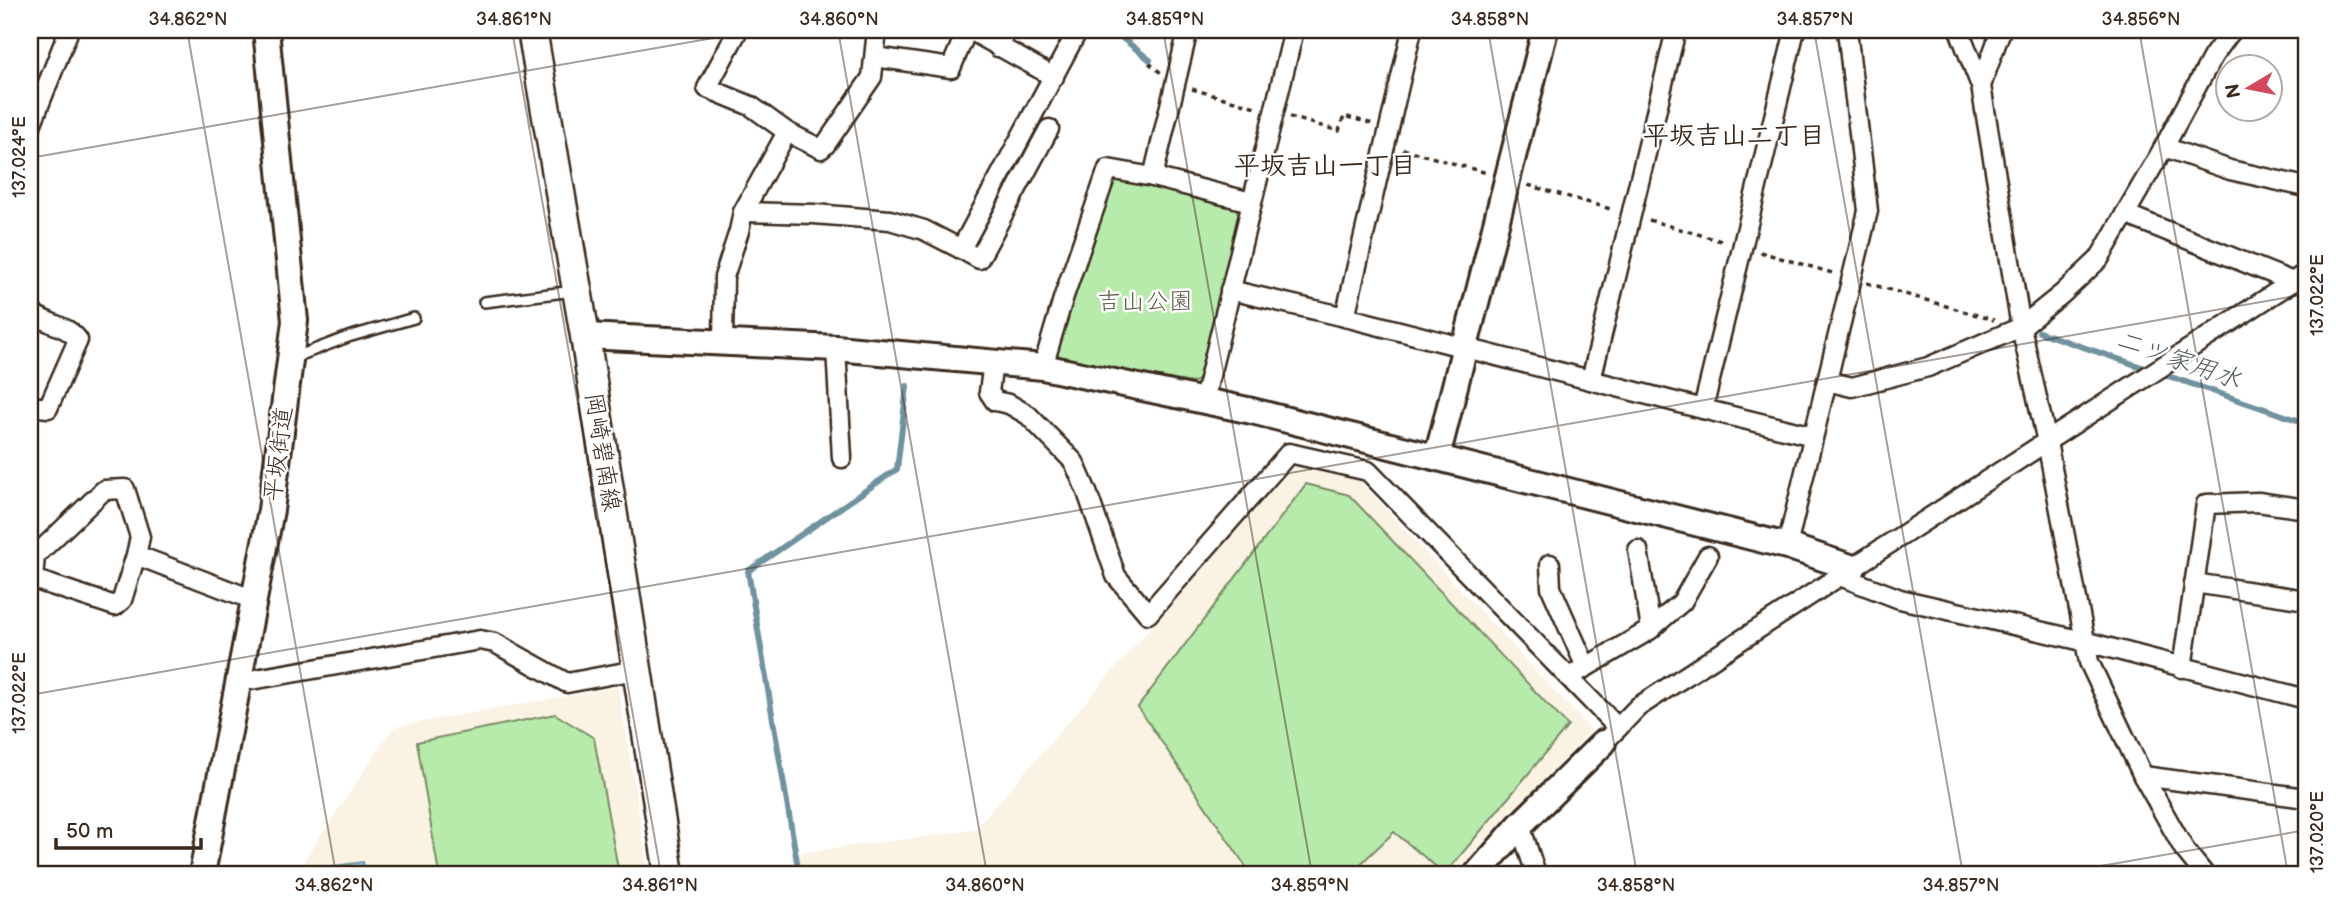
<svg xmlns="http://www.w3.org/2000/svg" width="2336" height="904" viewBox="0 0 2336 904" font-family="'Balsamiq Sans','Klee One',sans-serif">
<rect width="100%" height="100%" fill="#fff"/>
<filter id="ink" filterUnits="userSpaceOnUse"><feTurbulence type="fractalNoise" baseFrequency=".0143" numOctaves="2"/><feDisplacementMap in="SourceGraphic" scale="14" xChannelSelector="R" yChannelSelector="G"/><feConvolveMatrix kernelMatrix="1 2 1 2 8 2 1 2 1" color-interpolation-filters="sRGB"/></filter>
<g filter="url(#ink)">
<g fill="#faf2e3">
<polygon points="1292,466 1359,481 1591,730 1456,874 796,874 793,854 974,830"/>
<polygon points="618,687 649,874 306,874 305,859 394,727"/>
</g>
<g fill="#b7ebac" stroke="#798a65" stroke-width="2">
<polygon points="1116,177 1235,207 1240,217 1200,379 1192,383 1056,358 1054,351 1110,181"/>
<polygon points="1306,484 1349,495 1568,726 1445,874 1394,832 1350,874 1251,874 1138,707"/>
<polygon points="555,714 594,738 619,874 439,874 417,742"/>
</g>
<polygon fill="#92d7f4" stroke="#6f929e" stroke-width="2" points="363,862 365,874 328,874 327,867"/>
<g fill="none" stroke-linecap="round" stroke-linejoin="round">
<g stroke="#6f929e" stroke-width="6">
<polyline points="1112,30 1150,60"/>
<polyline points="972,248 1029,140"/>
<polyline points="2039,332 2306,423"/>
<polyline points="799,874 748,571 897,469 907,386"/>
</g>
<g stroke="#3b2a1e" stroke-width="14">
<g id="lane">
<polyline points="484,302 574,291"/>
<polyline points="293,358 348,337 414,318"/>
</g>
</g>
<g stroke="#3b2a1e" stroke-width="23">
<g id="street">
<polyline points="970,30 1054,77"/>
<polyline points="1959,30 1981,86 2021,327 2047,442 2089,662 2143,776 2184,849 2204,874"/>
<polyline points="998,47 1006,30"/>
<polyline points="875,57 951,68 967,30"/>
<polyline points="1981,86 2001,30"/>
<polyline points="30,128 69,30"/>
<polyline points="787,132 821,149 826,144 872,77 877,30"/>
<polyline points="2164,147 2213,56 2232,30"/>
<polyline points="1153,177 1188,30"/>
<polyline points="743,212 814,214 890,220 924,230 961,249 1078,30"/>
<polyline points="2125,214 2293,282"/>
<polyline points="961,249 979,259 1049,129"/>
<polyline points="1230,290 1345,317 1703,409 1795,30"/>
<path d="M30 311C43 324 67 324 78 340L48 408 30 406"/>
<polyline points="1345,317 1412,30"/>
<polyline points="723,342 724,277 739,231 743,212 787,132 751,106 707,88 738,30"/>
<polyline points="836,348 842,458"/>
<polyline points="993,363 989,392 995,401 1009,404 1028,415 1074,462 1087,492 1116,576 1148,614 1289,453 1368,471 1618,728"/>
<polyline points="1043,367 1063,299 1108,169 1153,177 1251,202"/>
<polyline points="1591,380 1676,30"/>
<polyline points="1827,381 1852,387 1928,367 2021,327 2062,294 2099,259 2164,147 2230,170 2306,187"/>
<polyline points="1204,400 1294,30"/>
<polyline points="1703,409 1813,436"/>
<polyline points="1787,546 1868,211 1847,30"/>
<polyline points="1638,550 1651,629"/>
<polyline points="136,555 140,537 125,489 104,490 35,556 33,579 115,606 122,600 136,555 254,600"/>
<polyline points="1550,564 1551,588 1586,667"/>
<polyline points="1840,576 1900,599 2083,641 2306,699"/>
<polyline points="2194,583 2306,600"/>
<polyline points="2182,668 2206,504 2258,502 2306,509"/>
<polyline points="1569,677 1648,631 1682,602 1708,556"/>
<polyline points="239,682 480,640 495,643 567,683 636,670"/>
<polyline points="1610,736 1638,707 2306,273"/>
<polyline points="2143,776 2306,798"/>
<polyline points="1520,825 1536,874"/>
</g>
</g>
<g stroke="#3b2a1e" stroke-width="30">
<g id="secondary">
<polyline points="585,336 836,348 1043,367 1252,411 1787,546 1853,568"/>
<polyline points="1437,457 1545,30"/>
<polyline points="202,874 271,510 295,321 266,30"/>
<polyline points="1477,874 1520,825 1603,743"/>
</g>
</g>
<g stroke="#3b2a1e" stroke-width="33">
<polyline id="primary" points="532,30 585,336 669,874"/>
</g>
<g stroke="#3b2a1e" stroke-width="3.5" stroke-dasharray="5 5" stroke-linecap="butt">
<polyline points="1149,63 1161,73"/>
<polyline points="1192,89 1259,108"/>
<polyline points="1290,117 1339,131 1344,116 1373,124"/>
<polyline points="1403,149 1487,173"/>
<polyline points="1528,185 1614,210"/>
<polyline points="1649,220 1725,242"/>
<polyline points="1760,252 1836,274"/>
<polyline points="1867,283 1994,320"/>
</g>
<use href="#lane" stroke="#fff" stroke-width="9"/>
<use href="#street" stroke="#fff" stroke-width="18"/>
<use href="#secondary" stroke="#fff" stroke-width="24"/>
<use href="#primary" stroke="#fff" stroke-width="28"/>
</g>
</g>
<path fill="none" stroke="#3b2a1e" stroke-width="2" stroke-opacity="0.45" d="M187 30 336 874M512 30 661 874M838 30 987 874M1163 30 1312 874M1488 30 1637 874M1814 30 1963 874M2139 30 2288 874M30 158 759 30M30 695 2306 294M2055 874 2306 830"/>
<g text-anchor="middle" stroke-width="5" stroke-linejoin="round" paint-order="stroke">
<g font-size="24" fill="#5a5a42" stroke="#fff">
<text x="1145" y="309">吉山公園</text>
</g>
<g font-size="24" fill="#3b2a1e" stroke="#fff">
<text transform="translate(603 452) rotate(81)" y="8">岡崎碧南線</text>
<text transform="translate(278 454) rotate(-83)" y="8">平坂街道</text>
</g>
<g font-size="26" font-weight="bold" fill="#3b2a1e" stroke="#fff">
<text x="1734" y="144">平坂吉山二丁目</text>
<text x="1325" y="174">平坂吉山一丁目</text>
</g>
<g font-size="26" font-style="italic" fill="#555e5e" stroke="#fff">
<text transform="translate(2179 359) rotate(19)" y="9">二ツ家用水</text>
</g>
</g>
<rect width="2336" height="904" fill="none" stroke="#fff" stroke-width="77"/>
<g transform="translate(2249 88) rotate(260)"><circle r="33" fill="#ffffff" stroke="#b1aaa5" stroke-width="2"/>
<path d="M0-5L12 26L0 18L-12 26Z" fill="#d1495b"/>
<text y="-10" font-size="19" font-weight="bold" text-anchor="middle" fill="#3b2a1e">N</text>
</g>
<path d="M56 838v10h145v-10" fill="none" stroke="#3b2a1e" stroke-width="3.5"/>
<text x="66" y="838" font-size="21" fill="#3b2a1e" stroke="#ffffff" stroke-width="5" paint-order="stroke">50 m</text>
<rect x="38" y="38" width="2260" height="828" fill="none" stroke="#3b2a1e" stroke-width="2.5"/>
<g font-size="18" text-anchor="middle" fill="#3b2a1e">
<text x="188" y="25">34.862°N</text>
<text x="514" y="25">34.861°N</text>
<text x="839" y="25">34.860°N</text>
<text x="1165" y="25">34.859°N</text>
<text x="1490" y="25">34.858°N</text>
<text x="1815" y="25">34.857°N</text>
<text x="2141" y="25">34.856°N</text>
<text transform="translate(19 157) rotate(-90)" y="6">137.024°E</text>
<text transform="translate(2317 295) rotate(-90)" y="6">137.022°E</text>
<text transform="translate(19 693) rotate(-90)" y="6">137.022°E</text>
<text transform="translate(2317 832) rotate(-90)" y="6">137.020°E</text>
<text x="334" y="891">34.862°N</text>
<text x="660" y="891">34.861°N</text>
<text x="985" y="891">34.860°N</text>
<text x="1310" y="891">34.859°N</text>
<text x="1636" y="891">34.858°N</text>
<text x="1961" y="891">34.857°N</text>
</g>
</svg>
